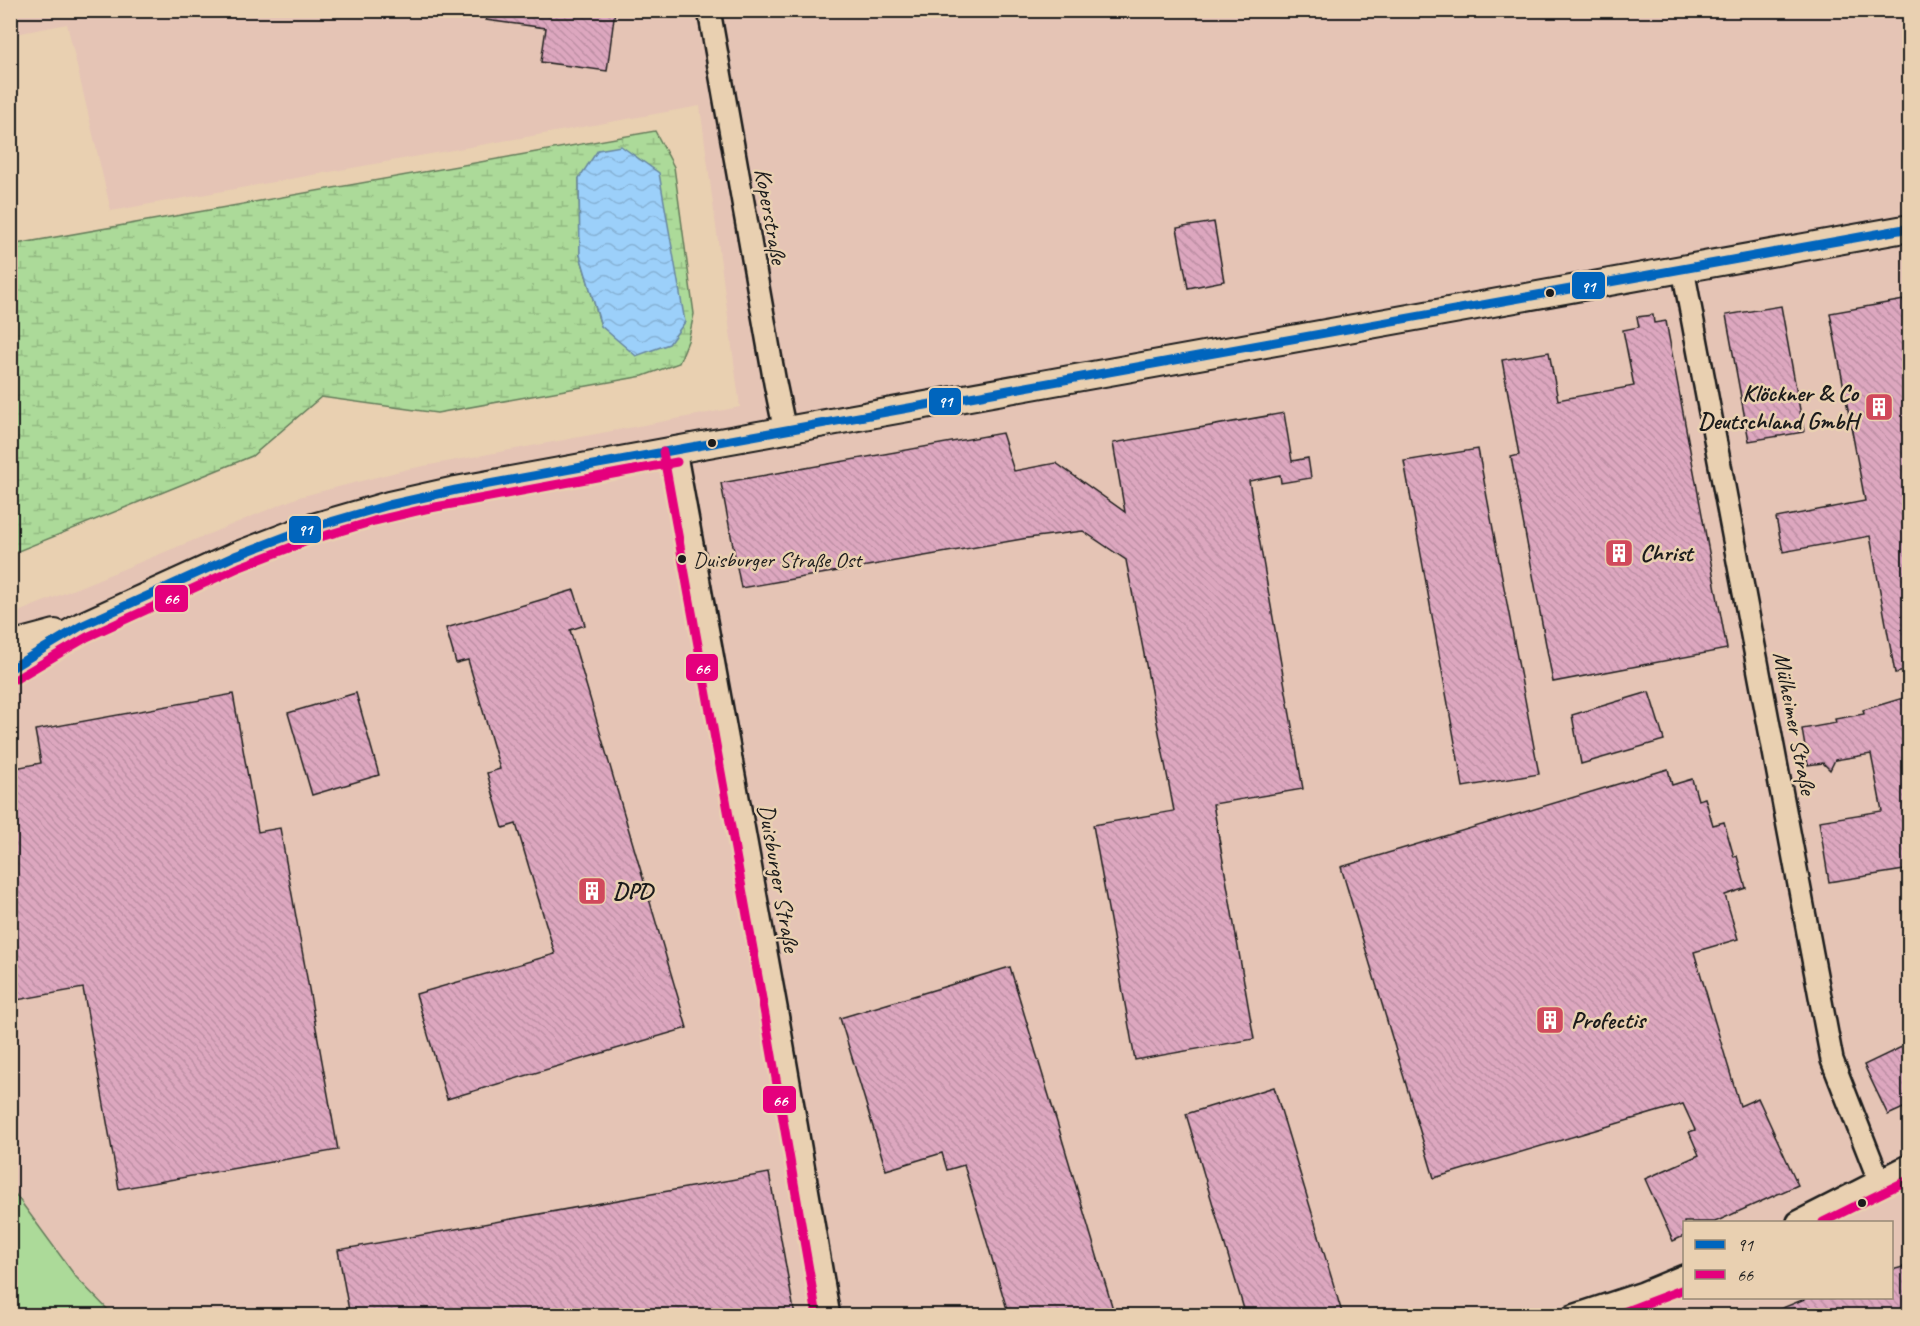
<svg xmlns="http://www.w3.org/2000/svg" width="1920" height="1326" viewBox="0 0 1920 1326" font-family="Caveat,sans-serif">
<defs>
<pattern id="wetland-marsh" width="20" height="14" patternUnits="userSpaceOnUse" patternTransform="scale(1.5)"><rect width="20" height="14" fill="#acda99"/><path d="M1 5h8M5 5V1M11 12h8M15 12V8" fill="none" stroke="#93ba83"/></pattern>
<pattern id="water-waves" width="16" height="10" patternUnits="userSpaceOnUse" patternTransform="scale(1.5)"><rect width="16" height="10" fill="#9cd0fa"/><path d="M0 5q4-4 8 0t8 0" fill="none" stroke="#86b2d6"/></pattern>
<pattern id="building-back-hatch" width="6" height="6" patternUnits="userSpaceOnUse" patternTransform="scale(1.5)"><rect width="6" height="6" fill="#dda7bf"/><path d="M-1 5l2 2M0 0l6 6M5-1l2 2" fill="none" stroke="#bd8fa4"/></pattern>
</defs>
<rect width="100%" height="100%" fill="#e9d0b1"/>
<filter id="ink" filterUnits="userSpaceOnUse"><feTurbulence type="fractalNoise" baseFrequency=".0167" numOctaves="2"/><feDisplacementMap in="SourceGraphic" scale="12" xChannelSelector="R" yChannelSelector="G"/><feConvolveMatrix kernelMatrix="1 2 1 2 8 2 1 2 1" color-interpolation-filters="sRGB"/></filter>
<g filter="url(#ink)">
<path fill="#e5c4b5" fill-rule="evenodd" d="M11 10 1909 11V1315H113L76 1277 11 1187V615L299 497 408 469 740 407 700 106 111 211 67 24 11 35ZM1684 1222H1892V1298H1684Z"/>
<polygon fill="#acda99" stroke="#647b5a" stroke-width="1.5" points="10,1187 76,1277 113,1315 11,1315"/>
<path fill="url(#wetland-marsh)" stroke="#647b5a" stroke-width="1.5" fill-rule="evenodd" d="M655 131 674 167 694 314 688 341 679 363 643 376 437 413 321 397 252 456 11 554V245ZM579 178 601 326 580 255Z"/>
<polygon fill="url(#water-waves)" stroke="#6988a1" stroke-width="1.5" points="621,146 659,173 685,322 669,344 636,356 601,326 580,255 579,178 598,150"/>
<g fill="url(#building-back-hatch)" stroke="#1c1c1c" stroke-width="1.5">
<polygon points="487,10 615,10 607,71 541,62 546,28 486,20"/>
<polygon points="1214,222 1224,281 1188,288 1177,228"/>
<polygon points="1910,299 1910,670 1895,673 1870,536 1783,552 1776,518 1865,501 1830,313"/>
<polygon points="1781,306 1804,432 1749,441 1726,315"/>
<polygon points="1653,315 1654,323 1666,321 1727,649 1553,682 1511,457 1519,455 1502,360 1549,352 1558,400 1634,386 1623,330 1639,327 1637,317"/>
<polygon points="1284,413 1292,461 1308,458 1311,478 1281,483 1280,475 1249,481 1303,789 1213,804 1254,1039 1135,1060 1093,825 1174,811 1126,560 1083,531 1028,538 741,588 721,483 1002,433 1014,471 1056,463 1125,512 1113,443"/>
<polygon points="1478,449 1539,774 1463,787 1404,461"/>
<polygon points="574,590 585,625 570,630 687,1028 447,1099 416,994 555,954 516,824 503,828 487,773 500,769 468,660 456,663 446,628"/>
<polygon points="1649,692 1664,740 1581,764 1572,715"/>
<polygon points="356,693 379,775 312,795 288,713"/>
<polygon points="233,694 258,832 280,828 338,1150 119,1189 83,988 17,1000 10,964 10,769 41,763 35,730"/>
<polygon points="1910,696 1910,869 1829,882 1819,821 1882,811 1871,754 1835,760 1830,770 1823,763 1808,765 1802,729 1836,723 1835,719 1864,714 1863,710"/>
<polygon points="1668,769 1672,785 1692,779 1698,800 1705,798 1713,825 1724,822 1734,857 1737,856 1746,888 1725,895 1738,939 1694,952 1740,1106 1758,1098 1798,1185 1715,1222 1684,1222 1684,1236 1673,1241 1645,1179 1699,1155 1689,1132 1695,1130 1683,1104 1434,1178 1341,867"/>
<polygon points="1010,967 1056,1119 1115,1316 1009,1316 964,1165 947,1170 942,1153 886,1170 840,1018"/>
<polygon points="1910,1043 1910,1105 1888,1115 1864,1065"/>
<polygon points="1274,1087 1343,1316 1246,1316 1186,1114"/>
<polygon points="769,1173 795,1316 350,1316 338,1250"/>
<polygon points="1910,1265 1910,1316 1763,1316 1807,1298 1892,1298 1892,1270"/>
</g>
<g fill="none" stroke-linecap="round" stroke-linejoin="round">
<g stroke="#1c1c1c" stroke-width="26">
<g id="minor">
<polyline points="709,10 775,383 785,431"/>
<polyline points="1683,269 1832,1060 1879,1180"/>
<polyline points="675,450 777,1013 829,1316"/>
<polyline points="1798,1222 1910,1165"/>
<polyline points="1573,1316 1643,1293 1684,1276"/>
</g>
</g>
<g stroke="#1c1c1c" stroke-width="30">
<g id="tertiary">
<polyline points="10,645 55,633"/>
<polyline points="10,669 81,626 235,556 303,530 389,505 456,490 675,450 1910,228"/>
</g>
</g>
<use href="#minor" stroke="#e9d0b1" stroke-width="21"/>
<use href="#tertiary" stroke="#e9d0b1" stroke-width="26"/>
<g stroke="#e9d0b1" stroke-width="14">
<polyline id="bus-1" points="10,669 81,626 235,556 303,530 389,505 456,490 675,450 1910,228"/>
</g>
<g stroke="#e9d0b1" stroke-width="14">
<g id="bus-2">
<polyline points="663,452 765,1015 817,1316"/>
<polyline points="16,679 87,637 240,567 307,541 374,521 425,509 677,462"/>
<polyline points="1823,1222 1910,1179"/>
<polyline points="1613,1316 1684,1289"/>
</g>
</g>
<use href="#bus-1" stroke="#0065bd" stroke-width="9"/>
<use href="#bus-2" stroke="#e5007d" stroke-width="9"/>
</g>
</g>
<defs>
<g id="building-square" transform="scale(1.5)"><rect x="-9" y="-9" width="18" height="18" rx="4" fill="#d1495b" stroke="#e9d0b1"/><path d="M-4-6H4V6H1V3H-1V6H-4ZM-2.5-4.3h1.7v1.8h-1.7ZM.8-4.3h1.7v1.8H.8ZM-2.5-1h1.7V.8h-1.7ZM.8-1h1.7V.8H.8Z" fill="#fff"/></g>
</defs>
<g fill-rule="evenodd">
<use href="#building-square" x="1879" y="407"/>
<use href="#building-square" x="1619" y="553"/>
<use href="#building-square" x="592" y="891"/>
<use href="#building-square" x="1550" y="1020"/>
</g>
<g fill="#1c1c1c" stroke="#e9d0b1" stroke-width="2">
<circle cx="1550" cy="293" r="5"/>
<circle cx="712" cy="443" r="5"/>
<circle cx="682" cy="559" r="5"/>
<circle cx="1862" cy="1203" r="5"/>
</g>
<g text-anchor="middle" stroke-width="5" stroke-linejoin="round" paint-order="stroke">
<g font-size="22" fill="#1c1c1c" stroke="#e9d0b1" text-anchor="start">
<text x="693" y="567">Duisburger Straße Ost</text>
</g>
<g font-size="24" fill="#1c1c1c" stroke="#e9d0b1">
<text transform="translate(771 216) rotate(80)" y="8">Koperstraße</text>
<text transform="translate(1795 723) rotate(79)" y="8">Mülheimer Straße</text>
<text transform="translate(779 878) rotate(80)" y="8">Duisburger Straße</text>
</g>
<g font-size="24" font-weight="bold" fill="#1c1c1c" stroke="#e9d0b1" text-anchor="start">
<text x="1858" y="401" text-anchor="end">Klöckner &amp; Co<tspan x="1858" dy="28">Deutschland GmbH</tspan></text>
<text x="1640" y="561">Christ</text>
<text x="613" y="899">DPD</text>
<text x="1571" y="1028">Profectis</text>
</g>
</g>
<g stroke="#e9d0b1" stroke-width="2">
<rect x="1571" y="271" width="35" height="29" rx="6" fill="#0065bd"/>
<rect x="928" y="387" width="34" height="29" rx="6" fill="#0065bd"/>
<rect x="288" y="515" width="34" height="29" rx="6" fill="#0065bd"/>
<rect x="154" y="584" width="35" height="29" rx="6" fill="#e5007d"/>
<rect x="685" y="653" width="34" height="29" rx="6" fill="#e5007d"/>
<rect x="762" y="1085" width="35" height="29" rx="6" fill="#e5007d"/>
</g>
<g font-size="16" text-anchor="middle" font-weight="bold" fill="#fff">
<text x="1588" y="292">91</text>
<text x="945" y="407">91</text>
<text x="305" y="535">91</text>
<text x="171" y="604">66</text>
<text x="702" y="674">66</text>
<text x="780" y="1106">66</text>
</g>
<rect width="1920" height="1326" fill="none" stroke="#e9d0b1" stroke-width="36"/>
<rect x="18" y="18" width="1884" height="1290" fill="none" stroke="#1c1c1c" stroke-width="2" filter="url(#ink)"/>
<rect x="1683" y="1221" width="210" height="78" fill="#e9d0b1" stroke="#978875" stroke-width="1.5"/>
<rect x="1695" y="1240" width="30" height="9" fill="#0065bd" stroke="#978875" stroke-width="1.5"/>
<text x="1737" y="1251" font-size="18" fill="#1c1c1c">91</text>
<rect x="1695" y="1270" width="30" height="9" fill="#e5007d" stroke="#978875" stroke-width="1.5"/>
<text x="1737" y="1281" font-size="18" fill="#1c1c1c">66</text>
</svg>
